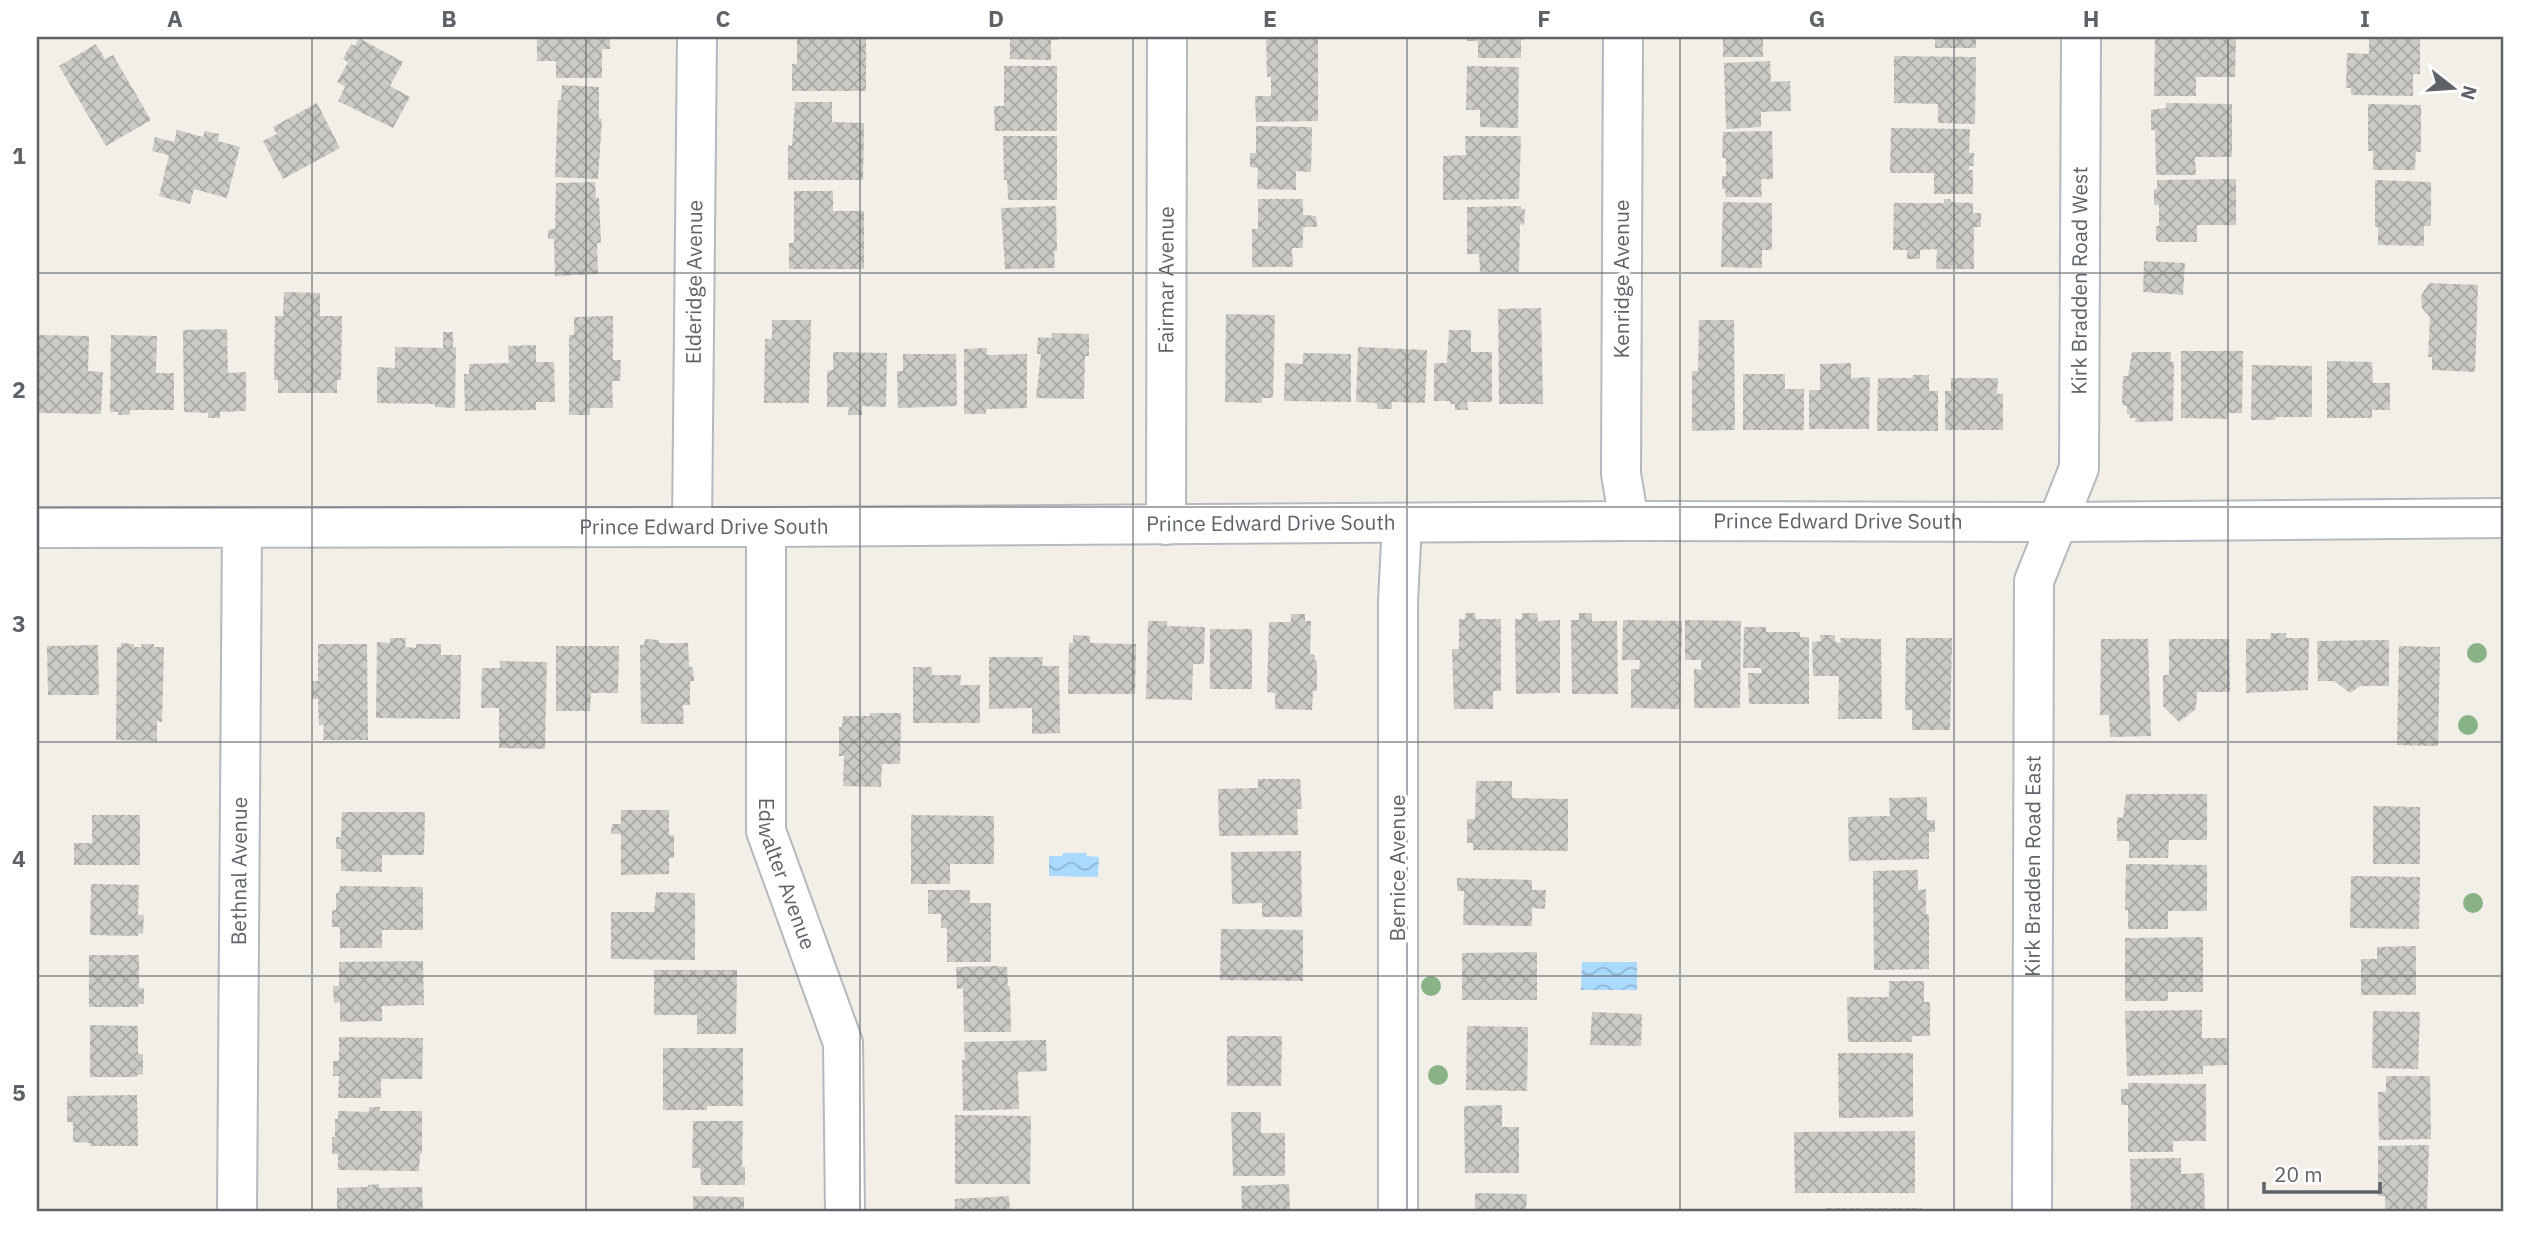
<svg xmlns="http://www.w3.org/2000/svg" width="2540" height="1249" viewBox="0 0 2540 1249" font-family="'IBM Plex Sans',sans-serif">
<defs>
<pattern id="water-waves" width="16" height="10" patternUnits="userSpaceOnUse" patternTransform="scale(1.75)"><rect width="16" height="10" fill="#aadaff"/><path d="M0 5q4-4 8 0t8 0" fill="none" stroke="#8eb4d2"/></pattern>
<pattern id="building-cross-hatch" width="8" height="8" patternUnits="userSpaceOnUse" patternTransform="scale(1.75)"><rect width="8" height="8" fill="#cccac5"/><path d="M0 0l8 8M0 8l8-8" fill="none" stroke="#a9a8a4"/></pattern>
</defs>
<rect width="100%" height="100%" fill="#f1efe8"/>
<g fill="url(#water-waves)">
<polygon points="1063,853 1086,853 1087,856 1099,857 1098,877 1049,876 1049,856 1062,856"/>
<polygon points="1582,962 1637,962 1637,990 1581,990"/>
</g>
<g fill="url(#building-cross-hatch)">
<polygon points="537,37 610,37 610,49 602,49 602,78 556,78 556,61 537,61"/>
<polygon points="797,37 866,37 866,91 792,91 792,64 797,64"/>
<polygon points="1010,37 1059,37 1059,40 1051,40 1051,60 1010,59"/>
<polygon points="1318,37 1318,121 1256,122 1255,96 1271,96 1271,77 1267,77 1266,38"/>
<polygon points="1467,37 1523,37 1523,40 1521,40 1521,58 1478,58 1478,41 1467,41"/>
<rect x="1723" y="37" width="40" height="20"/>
<rect x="1935" y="37" width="41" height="11"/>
<polygon points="2155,37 2236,37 2235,77 2196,77 2196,96 2154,96"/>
<polygon points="2369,37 2420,37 2420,74 2413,74 2413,96 2351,95 2351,88 2346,88 2347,53 2369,54"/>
<polygon points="359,38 403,62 390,86 410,97 393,128 338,101 345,87 337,82 348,62 343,59 351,44 355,46"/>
<polygon points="96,44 105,59 113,55 151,120 106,146 59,66"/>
<polygon points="1894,56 1976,57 1975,124 1938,123 1938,104 1894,103"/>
<polygon points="1770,61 1771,82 1790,81 1791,111 1761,112 1761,127 1726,129 1724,63"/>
<polygon points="1004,66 1057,66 1057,131 995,131 994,106 1004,106"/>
<polygon points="1467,66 1519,67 1518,128 1480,127 1480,110 1466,110"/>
<polygon points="562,85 599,87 599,119 602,119 598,179 555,177 558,100 561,100"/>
<polygon points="795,102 832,102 832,122 864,123 863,180 788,180 788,145 792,146"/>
<polygon points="317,103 340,148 283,179 263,141 277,134 273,127"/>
<polygon points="2166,103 2232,104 2232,157 2195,157 2196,175 2156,175 2155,130 2151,130 2151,110 2166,108"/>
<polygon points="2368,104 2421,105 2421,152 2416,152 2415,170 2373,170 2373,151 2368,151"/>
<polygon points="1256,126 1312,127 1311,172 1296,171 1296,190 1257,189 1258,168 1250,167 1250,153 1256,153"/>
<polygon points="1891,128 1970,129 1969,153 1974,153 1974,166 1969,166 1969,170 1973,170 1973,194 1934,194 1934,173 1890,173"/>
<polygon points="177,130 203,137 205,131 219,134 218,141 240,147 227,198 194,189 190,204 159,196 169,155 152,151 155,137 174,142"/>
<polygon points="1772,131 1773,179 1761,179 1762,197 1726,197 1725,189 1722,189 1722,176 1726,176 1726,158 1722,158 1723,132"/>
<polygon points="1003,136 1057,136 1057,200 1008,200 1007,180 1004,180"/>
<polygon points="1465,136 1521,136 1519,199 1443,200 1443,156 1466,155"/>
<polygon points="2236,179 2236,225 2197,225 2197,242 2159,242 2156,240 2156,226 2159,226 2159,205 2154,205 2154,189 2157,189 2157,180"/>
<polygon points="2375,180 2431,182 2431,226 2424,226 2424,246 2378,245 2378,227 2375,227"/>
<polygon points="595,182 596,198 599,198 601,243 597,243 598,274 555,276 554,239 548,239 548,230 555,229 556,183"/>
<polygon points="794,191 833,191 833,211 864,211 864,269 789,269 789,243 794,243"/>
<polygon points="1258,199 1303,199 1303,215 1316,216 1317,227 1303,227 1303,248 1292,248 1293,267 1252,267 1252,229 1258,229"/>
<polygon points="1944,199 1950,199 1951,202 1973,203 1973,213 1981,213 1981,227 1974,227 1974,269 1936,269 1937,249 1920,250 1920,259 1907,259 1907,250 1893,250 1894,203 1944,203"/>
<polygon points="1723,202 1772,203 1772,250 1762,250 1762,268 1721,267"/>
<polygon points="1056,206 1057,251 1054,251 1055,268 1005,269 1001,208"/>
<polygon points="1521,206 1521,209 1525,209 1524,225 1520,224 1519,272 1480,272 1479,254 1467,254 1467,207"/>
<polygon points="2144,261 2185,263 2183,295 2143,292"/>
<polygon points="2429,283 2478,285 2475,372 2432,370 2432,357 2428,357 2430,317 2422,308 2421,296"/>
<polygon points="284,292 320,293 320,316 342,316 341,380 337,380 337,393 278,393 278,380 274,380 275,316 283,316"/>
<polygon points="1541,308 1543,404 1499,404 1498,309"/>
<polygon points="1226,314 1275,315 1273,398 1262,398 1262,403 1225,402"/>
<polygon points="613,316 613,360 621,360 620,381 612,381 613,408 590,408 590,415 569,415 569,335 574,335 574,317"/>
<polygon points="772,320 811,320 809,403 764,403 765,339 772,339"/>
<polygon points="1699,320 1734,320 1735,430 1692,431 1692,371 1698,371"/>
<polygon points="227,329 228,373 246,372 246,411 220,412 220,418 208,418 208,413 184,412 183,330"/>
<polygon points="1449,330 1471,330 1471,352 1492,352 1492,402 1467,402 1468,410 1455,410 1455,404 1450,404 1450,401 1434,401 1434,363 1447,363"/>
<polygon points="443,332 453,332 453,347 456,347 455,408 435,407 435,404 377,403 377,367 395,368 395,347 443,348"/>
<polygon points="1052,333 1089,334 1089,356 1085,356 1084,399 1036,398 1041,354 1037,354 1038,337 1052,338"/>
<polygon points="38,335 89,336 88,371 103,372 101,414 37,413"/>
<polygon points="111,335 157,336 156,373 174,373 174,410 130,410 130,415 118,415 119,412 110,412"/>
<polygon points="536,345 536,362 554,362 555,402 536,402 536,410 465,411 464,374 469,374 469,364 509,363 508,346"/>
<polygon points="1358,347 1427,350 1425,403 1392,402 1392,409 1377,409 1377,403 1356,402"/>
<polygon points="987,348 987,355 1027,354 1027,408 986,409 986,414 964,414 964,349"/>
<polygon points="2181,351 2243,351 2242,413 2228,413 2227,419 2181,418"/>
<polygon points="833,352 887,353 886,407 862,406 862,415 848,415 849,407 827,407 827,371 833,370"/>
<polygon points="2132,352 2171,352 2171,362 2174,362 2173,421 2135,422 2136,418 2130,418 2130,414 2127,414 2127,406 2122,405 2123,376 2128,376"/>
<polygon points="1303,353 1351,354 1351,402 1284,401 1285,363 1303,364"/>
<polygon points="903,354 956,354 957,406 898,408 897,371 903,371"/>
<polygon points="2327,361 2372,362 2373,383 2390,383 2390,410 2372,410 2372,418 2327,418"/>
<polygon points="1851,363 1851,378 1870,377 1869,429 1809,429 1809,390 1820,390 1820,364"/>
<polygon points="2252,365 2312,366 2312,417 2276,417 2275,420 2251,420"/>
<polygon points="1743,374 1785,374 1785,389 1804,389 1804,430 1743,430"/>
<polygon points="1913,375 1929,375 1929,391 1938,391 1938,431 1877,431 1878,378 1912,378"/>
<polygon points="1951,378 1998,378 1997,394 2003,394 2003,430 1945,430 1945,391 1951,391"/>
<polygon points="1465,613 1475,613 1476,619 1501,619 1501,691 1493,691 1493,709 1454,709 1452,649 1459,649 1459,619 1465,619"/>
<polygon points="1522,613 1537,613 1538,621 1560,620 1560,693 1516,694 1515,619 1522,619"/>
<polygon points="1579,613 1592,613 1592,621 1617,621 1618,694 1572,694 1571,620 1579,620"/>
<polygon points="1291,614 1305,614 1305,621 1311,621 1310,654 1314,655 1315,661 1317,660 1317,691 1313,691 1312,710 1275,709 1275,693 1267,692 1269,622 1291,622"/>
<polygon points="1623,620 1682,621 1680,709 1631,708 1631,669 1639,669 1640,660 1622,660"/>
<polygon points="1685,620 1741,621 1740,708 1694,708 1694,669 1701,670 1701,660 1685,660"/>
<polygon points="1148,621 1167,621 1167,626 1205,627 1204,664 1193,664 1192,700 1146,699"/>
<polygon points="1744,627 1766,627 1766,632 1800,632 1800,637 1809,637 1809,704 1749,704 1748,673 1762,673 1761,668 1743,668"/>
<rect x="1210" y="629" width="42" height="60"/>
<polygon points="2271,633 2286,633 2286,638 2309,638 2308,690 2246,693 2246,639 2270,639"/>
<polygon points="1073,635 1090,636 1090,643 1136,644 1135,694 1068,694 1069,643 1073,643"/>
<polygon points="1820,635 1835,635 1835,642 1841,643 1840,638 1881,639 1882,719 1838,719 1839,676 1813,676 1812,642 1821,641"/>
<polygon points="390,638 406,638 405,647 416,648 416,644 441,644 441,655 461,655 460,719 376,718 377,642 390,643"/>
<polygon points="1906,638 1952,638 1950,730 1912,730 1912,710 1905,710"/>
<polygon points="645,639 659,640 659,643 688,643 689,667 693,667 694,681 690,681 690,705 683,705 684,724 641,724 640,645 644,645"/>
<polygon points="2101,639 2148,639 2151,736 2110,737 2109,715 2100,715"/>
<polygon points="2169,639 2229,639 2230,692 2197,692 2196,709 2179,722 2163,706 2163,675 2169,675"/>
<polygon points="2389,640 2389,686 2360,686 2350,693 2334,681 2318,681 2317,641"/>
<polygon points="121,643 134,644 134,647 142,647 141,644 154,644 154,647 164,647 162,722 157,721 157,741 116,740 117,647 121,647"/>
<polygon points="318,644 367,644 368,740 323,740 324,725 319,725 318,699 312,699 312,681 318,681"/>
<polygon points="98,645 99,695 48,695 47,646"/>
<polygon points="556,646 619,646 618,693 591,693 590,711 556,711"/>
<polygon points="2399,646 2440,647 2438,746 2397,745"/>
<polygon points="989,657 1043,657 1042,666 1059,666 1060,733 1032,734 1032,708 989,709"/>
<polygon points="500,661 547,662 545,749 499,748 499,708 481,708 482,668 500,668"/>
<polygon points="913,667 932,667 932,675 961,675 960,685 980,685 980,723 913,723"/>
<polygon points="870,713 901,713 900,764 882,764 881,787 843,786 844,756 839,756 839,727 842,727 843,716 870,716"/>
<polygon points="1258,779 1300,779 1302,809 1297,809 1298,835 1219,836 1218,789 1258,788"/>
<polygon points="1476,781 1512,781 1512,798 1568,799 1568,851 1473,850 1473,843 1467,843 1467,819 1475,819"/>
<polygon points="2126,794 2207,794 2207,840 2169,840 2168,858 2129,858 2129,841 2117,841 2117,817 2123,818"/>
<polygon points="1927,797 1927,820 1935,820 1935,832 1929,832 1929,859 1849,861 1848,817 1890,816 1889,798"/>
<polygon points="2373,806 2420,807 2420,864 2373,864"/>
<polygon points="621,810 669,810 669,835 674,835 674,858 669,858 669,874 621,875 621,834 611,834 612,824 621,824"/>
<polygon points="342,812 425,812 424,855 382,855 382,872 341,871 341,849 336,849 336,837 341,837"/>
<polygon points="92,815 140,815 140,865 74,865 74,843 92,843"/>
<polygon points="911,815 994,816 994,864 950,864 950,884 911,884"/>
<polygon points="1301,851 1302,917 1262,917 1262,903 1232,904 1231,852"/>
<polygon points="2126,864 2207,865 2207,911 2168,911 2168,929 2128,929 2128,910 2125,910"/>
<polygon points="1918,870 1918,890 1926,889 1926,914 1929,915 1929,969 1874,970 1873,871"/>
<polygon points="2351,876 2420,877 2419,929 2350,928"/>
<polygon points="1457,878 1532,880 1532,890 1546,890 1545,909 1532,908 1532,926 1463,925 1464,891 1457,891"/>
<polygon points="91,884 139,885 138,915 144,915 143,934 138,933 138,936 90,935"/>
<polygon points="340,886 423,887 423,930 382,930 382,948 340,948 340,927 332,927 332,910 336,910 336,893 339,893"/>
<polygon points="928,890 970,890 970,903 991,903 991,962 947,962 947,928 941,928 941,914 928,914"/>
<polygon points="656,892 695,893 695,960 611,959 611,912 654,912"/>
<polygon points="1221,929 1303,930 1303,981 1220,980"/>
<polygon points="2203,937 2203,992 2168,992 2168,1001 2125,1001 2125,938"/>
<polygon points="2416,946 2416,995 2361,995 2361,959 2377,959 2377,947"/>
<polygon points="1537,952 1537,1000 1462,1000 1462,953"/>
<polygon points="89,955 139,955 139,988 144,988 144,1004 138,1004 138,1007 89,1007"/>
<polygon points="423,961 424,1005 382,1006 382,1021 340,1022 340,1002 334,1003 333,986 339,986 339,962"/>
<polygon points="996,966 1007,967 1008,986 1010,987 1011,1032 964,1032 963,988 957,989 956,967"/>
<polygon points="654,970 737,970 736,1034 697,1034 697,1015 654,1015"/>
<polygon points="1889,981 1924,981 1924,1002 1930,1002 1930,1036 1912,1036 1912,1042 1848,1042 1847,997 1889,997"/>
<polygon points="2202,1010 2202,1038 2227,1038 2227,1065 2203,1066 2203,1074 2127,1076 2125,1011"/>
<polygon points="2373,1011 2420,1012 2418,1069 2372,1068"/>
<polygon points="1592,1012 1642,1014 1641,1046 1590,1045"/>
<polygon points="90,1025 138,1026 138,1054 143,1054 143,1074 137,1075 137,1077 90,1077"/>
<polygon points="1467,1026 1528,1027 1527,1091 1466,1090"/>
<polygon points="1227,1036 1282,1036 1281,1086 1227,1086"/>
<polygon points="339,1037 423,1038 422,1079 381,1079 381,1098 338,1098 339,1076 333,1076 333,1061 339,1061"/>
<polygon points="1046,1040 1047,1071 1018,1072 1019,1109 963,1111 962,1060 965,1060 964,1042"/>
<polygon points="663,1048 743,1048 743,1106 707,1106 707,1110 663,1110"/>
<polygon points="1838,1053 1913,1053 1913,1117 1839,1118"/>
<polygon points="2386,1076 2430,1076 2431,1139 2379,1140 2378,1092 2386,1092"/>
<polygon points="2128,1083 2206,1084 2206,1141 2173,1141 2173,1152 2128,1152 2128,1105 2121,1105 2121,1089 2128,1089"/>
<polygon points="137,1095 138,1146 90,1146 90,1143 73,1142 73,1122 67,1122 67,1096"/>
<polygon points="1502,1105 1502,1127 1519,1127 1519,1173 1465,1173 1464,1106"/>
<polygon points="369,1107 380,1107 380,1111 422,1111 422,1153 420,1154 419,1171 338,1170 338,1154 332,1154 332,1137 335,1137 335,1119 338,1119 338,1111 369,1112"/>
<polygon points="1231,1112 1261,1112 1261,1133 1285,1133 1285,1176 1233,1176"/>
<polygon points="955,1115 1031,1116 1030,1184 955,1184"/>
<polygon points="693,1121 743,1121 742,1167 745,1167 745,1185 701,1185 700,1168 692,1168"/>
<polygon points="1915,1131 1915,1193 1795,1193 1794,1132"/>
<polygon points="2429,1145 2427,1212 2385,1212 2385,1196 2378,1196 2378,1146"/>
<polygon points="2181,1158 2181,1174 2204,1173 2205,1212 2131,1212 2130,1159"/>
<polygon points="379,1184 379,1188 422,1187 423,1212 337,1212 337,1188 368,1187 368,1185"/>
<polygon points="1289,1184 1290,1212 1242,1212 1241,1186"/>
<polygon points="1475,1193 1527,1194 1526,1212 1475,1212"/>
<polygon points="693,1196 744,1197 744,1212 693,1212"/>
<polygon points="1009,1196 1010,1212 955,1212 955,1199"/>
<rect x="1826" y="1208" width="96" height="4"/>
</g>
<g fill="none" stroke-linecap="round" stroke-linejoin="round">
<g stroke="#b5b8bc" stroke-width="42">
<g id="street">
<polyline points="1623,37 1621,474 1629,521"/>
<path id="s1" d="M1166 525 1167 37"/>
<path id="s2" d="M692 527 697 37"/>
<path id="s3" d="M766 527V831L843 1043 845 1212"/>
<path id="s4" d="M237 1212 242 528"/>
<polyline points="1398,1212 1398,601 1402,523"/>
<path id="s5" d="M2032 1212 2034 581 2079 468 2081 37"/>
</g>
</g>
<g stroke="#b6babf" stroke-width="42">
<g id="secondary">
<path id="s6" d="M37 528 766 527 1629 521 2058 522 2503 518"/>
</g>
</g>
<use href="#street" stroke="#fff" stroke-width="38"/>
<use href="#secondary" stroke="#fff" stroke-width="38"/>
</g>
<g fill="#89b387">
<circle cx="2477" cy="653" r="10"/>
<circle cx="2468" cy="725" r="10"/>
<circle cx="2473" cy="903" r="10"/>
<circle cx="1431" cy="986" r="10"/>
<circle cx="1438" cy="1075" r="10"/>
</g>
<path fill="none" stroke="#5f6368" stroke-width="2" stroke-opacity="0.55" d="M312 37V1212M586 37V1212M860 37V1212M1133 37V1212M1407 37V1212M1680 37V1212M1954 37V1212M2228 37V1212M37 273H2503M37 507H2503M37 742H2503M37 976H2503"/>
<g text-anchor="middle" stroke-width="7" stroke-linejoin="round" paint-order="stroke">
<g font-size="21" fill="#5f6368" stroke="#fff">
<text transform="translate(1622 279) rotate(-90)" y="7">Kenridge Avenue</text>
<text dy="7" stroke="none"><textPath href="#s1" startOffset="245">Fairmar Avenue</textPath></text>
<text dy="7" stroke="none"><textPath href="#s5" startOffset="940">Kirk Bradden Road West</textPath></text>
<text dy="7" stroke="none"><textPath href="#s2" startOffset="245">Elderidge Avenue</textPath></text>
<text dy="7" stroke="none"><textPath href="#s6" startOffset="1801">Prince Edward Drive South</textPath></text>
<text dy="7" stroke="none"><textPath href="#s6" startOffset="1234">Prince Edward Drive South</textPath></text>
<text dy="7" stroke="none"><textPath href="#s6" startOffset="667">Prince Edward Drive South</textPath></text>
<text dy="7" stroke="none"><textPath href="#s5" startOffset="346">Kirk Bradden Road East</textPath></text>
<text transform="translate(1398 868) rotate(-90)" y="7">Bernice Avenue</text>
<text dy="7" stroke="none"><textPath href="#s4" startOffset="341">Bethnal Avenue</textPath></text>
<text dy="7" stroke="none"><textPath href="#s3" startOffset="350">Edwalter Avenue</textPath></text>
</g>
</g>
<rect width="2540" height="1249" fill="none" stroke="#ffffff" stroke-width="77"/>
<g transform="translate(2453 88) rotate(107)" stroke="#ffffff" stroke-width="5" paint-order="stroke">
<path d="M0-5L12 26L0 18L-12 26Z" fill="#5f6368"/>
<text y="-10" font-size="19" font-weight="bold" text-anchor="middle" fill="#5f6368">N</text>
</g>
<path d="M2264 1182v10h116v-10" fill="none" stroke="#5f6368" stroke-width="3.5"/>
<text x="2274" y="1182" font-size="21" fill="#5f6368" stroke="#ffffff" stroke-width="5" paint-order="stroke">20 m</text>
<rect x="38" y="38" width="2464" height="1172" fill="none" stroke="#5f6368" stroke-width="2.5"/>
<g font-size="23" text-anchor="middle" font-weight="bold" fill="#5f6368">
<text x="175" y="27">A</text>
<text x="449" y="27">B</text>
<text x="723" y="27">C</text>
<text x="996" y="27">D</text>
<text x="1270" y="27">E</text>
<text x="1544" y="27">F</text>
<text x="1817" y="27">G</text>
<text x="2091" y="27">H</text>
<text x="2365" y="27">I</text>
<text x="19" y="164">1</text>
<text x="19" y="398">2</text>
<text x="19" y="632">3</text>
<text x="19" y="867">4</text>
<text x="19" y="1101">5</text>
</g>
</svg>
